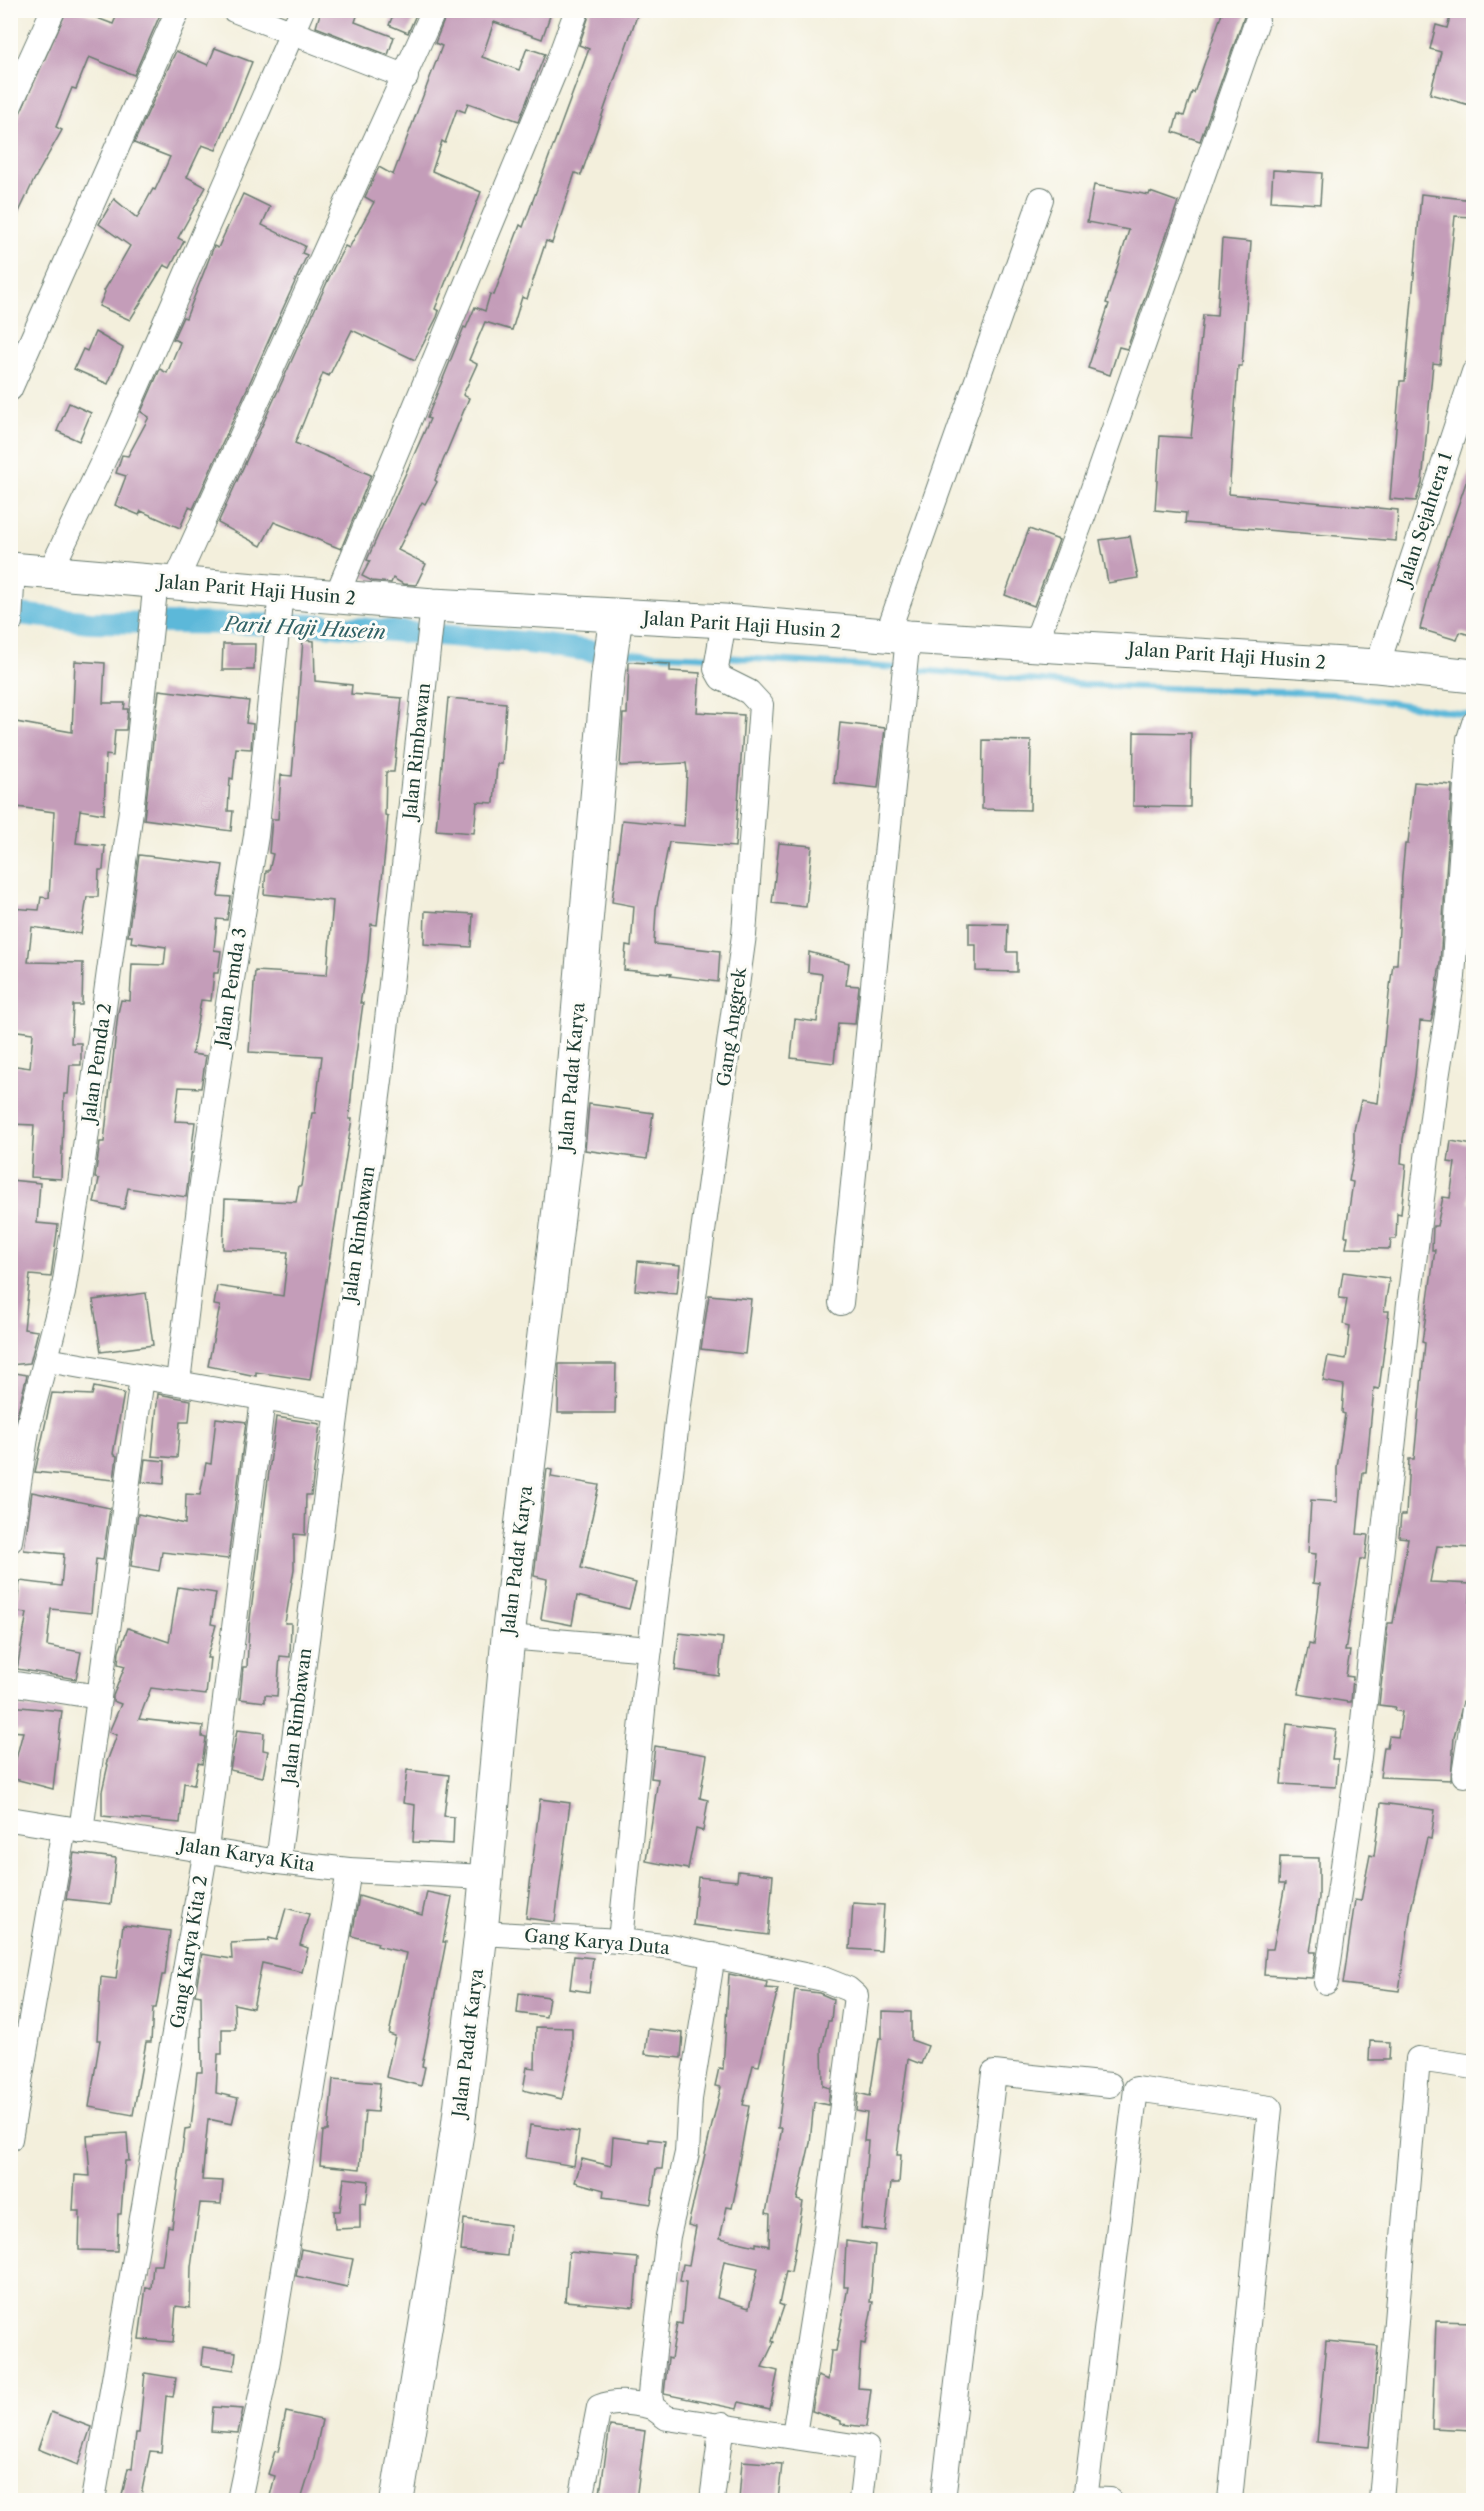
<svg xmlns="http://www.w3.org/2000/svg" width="1484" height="2511" viewBox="0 0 1484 2511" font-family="'Libre Caslon Text',serif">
<rect width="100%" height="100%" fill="#fdfcf7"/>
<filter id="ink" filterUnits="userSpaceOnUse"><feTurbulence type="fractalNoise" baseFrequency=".0167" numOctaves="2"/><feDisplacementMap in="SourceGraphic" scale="12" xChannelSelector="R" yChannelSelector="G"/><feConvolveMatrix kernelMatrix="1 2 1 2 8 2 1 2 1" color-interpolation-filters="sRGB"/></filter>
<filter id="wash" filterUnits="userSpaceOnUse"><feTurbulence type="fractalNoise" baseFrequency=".008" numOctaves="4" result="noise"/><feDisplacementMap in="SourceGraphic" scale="24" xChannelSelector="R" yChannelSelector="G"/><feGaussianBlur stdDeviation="1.35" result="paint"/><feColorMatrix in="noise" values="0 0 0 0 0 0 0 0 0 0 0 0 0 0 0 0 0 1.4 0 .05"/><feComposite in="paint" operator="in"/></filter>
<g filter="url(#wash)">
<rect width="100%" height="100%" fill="#f3efdc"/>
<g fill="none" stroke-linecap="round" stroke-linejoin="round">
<g stroke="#5bb8d9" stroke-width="6">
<polyline points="621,653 713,657"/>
<polyline points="723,657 899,668"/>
<polyline points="909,669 1085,685 1334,694 1472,715"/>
</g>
<polyline stroke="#5bb8d9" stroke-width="22" points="10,613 90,622 322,625 521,642 600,652"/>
</g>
<g id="blocks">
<g fill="#c49db9" fill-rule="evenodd">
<polygon points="67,10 76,10 113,24 119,10 162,10 134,75 89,57 76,89 72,88 56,127 62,130 34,180 10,231 10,135"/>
<polygon points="321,10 359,10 355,22 394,37 388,55 316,27"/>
<polygon points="395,10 418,10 408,33 389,25"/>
<polygon points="448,10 552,10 542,39 494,22 482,57 519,70 527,48 545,54 519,121 468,103 465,112 457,109 445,143 442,141 432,171 481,192 435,309 439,311 437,317 415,360 352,330 329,376 323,373 295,443 371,475 341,549 274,522 261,546 218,523 334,267 345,246 349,248 374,202 365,197 379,167 393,175 442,46 435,43"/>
<polygon points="591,10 639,10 581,175 575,173 552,243 546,241 527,299 522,297 512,330 485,322 469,360 477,364 463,395 469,398 435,480 437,482 425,504 422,502 398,550 426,564 416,585 403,584 393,578 391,583 372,581 362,576 370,561 367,560 430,419 427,418 464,327 466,328 475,307 485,311 490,294 494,295 520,225 523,227 589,49 579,45"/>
<polygon points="1223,10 1245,14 1200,141 1173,132 1178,114 1184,116 1192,92 1194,93"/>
<polygon points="1452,10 1473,10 1473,106 1430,94 1441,52 1430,49 1436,25 1447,28"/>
<polygon points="215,48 252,62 216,150 202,145 187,177 206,187 178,238 184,241 170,268 164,265 130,320 99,306 105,292 104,291 130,246 99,224 114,199 137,218 153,189 155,190 170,157 134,143 176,51 208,65"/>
<polygon points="1273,170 1322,173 1320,204 1271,201"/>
<polygon points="1094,185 1149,195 1150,192 1178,202 1127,349 1119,347 1110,375 1088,368 1109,304 1106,303 1129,230 1087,222"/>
<polygon points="243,194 270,207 262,225 305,246 302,253 307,255 193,509 189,507 180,528 141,511 139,515 115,505 126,476 116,473 122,455 128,456 149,417 141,412 160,369 167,373 180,342 173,339 183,317 186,318 214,246 218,248"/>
<polygon points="1421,194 1473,200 1473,217 1455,216 1440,364 1433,363 1422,483 1416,501 1390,499 1400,381 1405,381"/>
<polygon points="1222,239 1251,242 1242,366 1238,366 1229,494 1398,510 1396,541 1185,523 1186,513 1155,510 1160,436 1191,438 1203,315 1217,316"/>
<polygon points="95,332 123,348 108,384 74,369 83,349 87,351"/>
<polygon points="69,403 91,413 79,441 57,431"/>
<polygon points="1470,471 1473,472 1473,636 1460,632 1457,640 1420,629 1433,578"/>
<polygon points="1029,529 1059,540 1034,606 1005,595"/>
<polygon points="1130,536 1138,578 1108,583 1100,540"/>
<polygon points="303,640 314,641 315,681 352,685 351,694 402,698 394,772 386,772 385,815 388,816 385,852 377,925 371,924 368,961 360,1003 363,1003 353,1077 349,1119 352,1119 310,1380 256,1372 256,1376 208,1366 220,1306 214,1305 217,1286 283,1296 288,1252 223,1249 225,1199 296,1202 299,1186 301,1186 312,1113 315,1113 322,1056 249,1052 255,971 327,975 333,901 264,894 266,871 269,871 273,854 269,853 272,819 278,819 281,775 292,776"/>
<polygon points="223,644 255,644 254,670 222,670"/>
<polygon points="75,661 105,663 103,703 125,703 124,709 128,709 126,730 115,730 113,756 106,755 104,814 80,810 76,843 105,846 103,870 99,870 98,897 87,897 81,934 32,927 28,962 83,963 82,1005 73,1005 71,1043 81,1043 81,1065 70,1065 68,1094 64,1094 61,1179 31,1177 34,1125 10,1124 10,1065 30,1068 33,1033 10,1030 10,908 39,910 41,897 49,898 54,812 10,806 10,721 72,732"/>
<polygon points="629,662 670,664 670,671 700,673 697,712 744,715 735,847 669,842 656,909 654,944 720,951 718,982 670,976 671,974 624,970 626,945 631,946 634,906 612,902 622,820 684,826 687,771 686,763 620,766 623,714 627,714"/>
<polygon points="159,690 249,701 246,723 253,724 251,749 236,748 233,779 230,778 228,811 233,811 231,831 144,819"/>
<polygon points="448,698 506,703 502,764 497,764 494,803 477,802 474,833 436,830"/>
<polygon points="840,723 885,728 878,788 834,783"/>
<polygon points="1134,732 1191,733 1190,807 1133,806"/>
<polygon points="983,740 1031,741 1030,810 982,809"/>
<polygon points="1414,782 1452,785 1440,963 1434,1008 1431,1022 1420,1021 1415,1075 1403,1139 1401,1163 1406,1164 1401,1214 1397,1213 1396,1239 1391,1239 1390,1249 1346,1248 1348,1236 1345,1236 1353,1182 1349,1181 1354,1155 1354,1130 1361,1100 1378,1103 1389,994 1393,964 1397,964 1402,875 1405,844 1408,844"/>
<polygon points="779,843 812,846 806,907 772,903"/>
<polygon points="139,855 223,865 218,896 231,897 227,920 217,919 214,950 221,951 218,973 214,973 211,1001 201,1000 192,1054 206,1056 201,1088 179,1087 175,1121 195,1122 186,1197 128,1188 124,1209 94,1203 99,1179 95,1178 100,1142 104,1142 118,1013 121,1000 130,1001 132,964 164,965 166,947 131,942 132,936 128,936"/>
<polygon points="425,911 473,914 471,947 424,944"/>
<polygon points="969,923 1008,924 1007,952 1017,952 1017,972 976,971 976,945 969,945"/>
<polygon points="809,952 849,963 846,985 859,986 855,1024 838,1023 834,1063 791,1058 795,1019 817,1022 822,974 808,972"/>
<polygon points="589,1104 653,1113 647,1159 585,1150"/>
<polygon points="1451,1141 1473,1145 1469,1202 1473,1203 1473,1548 1437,1546 1430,1582 1471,1584 1464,1699 1454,1737 1451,1780 1380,1777 1384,1747 1387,1747 1389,1736 1398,1737 1402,1712 1394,1710 1395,1707 1379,1705 1388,1623 1393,1623 1408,1538 1399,1537 1401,1515 1406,1515 1409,1459 1414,1459 1417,1428 1425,1343 1422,1342 1435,1250 1432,1250 1433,1226 1437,1226 1443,1197 1450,1198 1455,1163 1448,1162"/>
<polygon points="10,1180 40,1183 37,1223 58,1225 51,1277 30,1275 24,1329 38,1331 30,1363 10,1365"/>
<polygon points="638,1261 680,1265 677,1294 635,1290"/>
<polygon points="1343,1272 1388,1278 1389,1281 1384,1311 1389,1311 1379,1389 1374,1388 1366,1472 1363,1472 1357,1534 1368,1535 1365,1559 1360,1559 1345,1651 1350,1651 1346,1676 1353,1677 1351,1702 1348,1702 1298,1694 1309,1644 1313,1645 1320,1584 1313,1583 1316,1554 1308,1553 1311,1500 1337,1502 1337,1468 1345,1414 1342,1413 1344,1385 1323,1381 1328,1356 1346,1359 1350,1326 1343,1324 1347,1299 1339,1298"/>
<polygon points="146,1293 153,1345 101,1352 93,1300"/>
<polygon points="709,1295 751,1299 745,1354 701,1349"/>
<polygon points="559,1364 616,1364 615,1413 558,1413"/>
<polygon points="10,1372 27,1375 10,1444"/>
<polygon points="94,1387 124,1393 113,1454 117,1456 114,1480 35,1472 52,1393 92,1395"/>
<polygon points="158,1394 191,1400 189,1422 180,1422 177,1458 152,1456"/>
<polygon points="276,1417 320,1424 311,1495 306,1495 305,1535 294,1534 294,1569 285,1623 291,1623 290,1657 280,1656 277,1696 265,1695 265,1702 240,1699 243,1667 247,1667 249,1627"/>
<polygon points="216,1418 246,1422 228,1559 162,1552 159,1571 131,1566 138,1514 185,1524 186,1494 200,1495 206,1463 211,1464"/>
<polygon points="145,1459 165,1461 164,1484 142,1482"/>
<polygon points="547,1469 552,1470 551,1477 599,1485 581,1568 636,1583 629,1609 577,1596 572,1625 541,1619 547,1579 534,1576"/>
<polygon points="32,1492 110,1508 103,1560 96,1559 91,1613 51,1609 47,1646 81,1652 76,1679 17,1669 27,1613 16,1612 20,1581 61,1586 64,1554 24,1550"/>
<polygon points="178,1587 216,1593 211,1624 216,1625 207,1658 210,1658 206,1695 151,1688 139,1719 203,1726 202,1737 206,1738 202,1764 198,1763 194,1785 184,1783 180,1823 102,1816 102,1791 108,1765 106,1764 117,1735 109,1732 121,1704 113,1701 113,1696 125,1666 118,1664 119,1652 128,1628 169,1642"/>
<polygon points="679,1633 723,1638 719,1676 675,1670"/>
<polygon points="10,1706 62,1711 53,1789 11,1778 23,1732 10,1731"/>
<polygon points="1287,1724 1336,1730 1332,1759 1338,1759 1336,1787 1281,1784"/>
<polygon points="237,1730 264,1733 263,1750 268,1751 263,1777 230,1770"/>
<polygon points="655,1746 707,1755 700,1798 708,1800 703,1831 696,1829 688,1869 646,1861 658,1779 651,1778"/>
<polygon points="407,1770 449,1775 444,1816 454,1817 453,1844 413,1842 415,1805 403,1803"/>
<polygon points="540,1799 570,1803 555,1922 526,1918"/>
<polygon points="1381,1803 1435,1810 1431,1839 1427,1838 1411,1909 1399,1991 1343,1984 1355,1900 1361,1901 1370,1855 1374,1856"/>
<polygon points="74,1853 116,1858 111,1904 66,1899"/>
<polygon points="1280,1857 1319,1858 1319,1898 1310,1952 1316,1952 1312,1978 1264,1975 1266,1949 1273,1949 1285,1884 1279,1884"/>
<polygon points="738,1871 773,1875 768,1935 693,1925 698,1877 737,1881"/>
<polygon points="427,1892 452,1897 443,1942 446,1942 422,2066 425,2067 421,2086 386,2077 395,2036 389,2034 406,1953 377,1946 378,1943 352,1936 359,1896 422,1915"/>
<polygon points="853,1903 884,1905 881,1951 850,1949"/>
<polygon points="286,1908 309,1914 300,1945 308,1948 302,1972 262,1963 253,2008 234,2004 235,2029 222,2029 222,2054 218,2054 216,2093 238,2098 232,2124 208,2119 202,2180 223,2181 221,2204 200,2203 191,2267 190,2308 176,2306 173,2342 139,2339 146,2287 151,2288 153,2265 162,2265 168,2226 172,2227 185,2129 191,2128 197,2072 202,2072 201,1996 195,1995 202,1954 232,1959 231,1943 268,1941 269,1938 277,1940"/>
<polygon points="123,1925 170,1931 165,1975 162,1975 156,2008 153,2008 151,2042 146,2042 133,2115 89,2107 100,2040 97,2040 101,1977 116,1979"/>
<polygon points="574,1956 593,1958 589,1992 570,1989"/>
<path d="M729 1974 767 1982 766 1988 778 1989 759 2066 753 2065 743 2105 749 2106 735 2184H737L732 2208 727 2207 720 2238 756 2246V2243L769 2246 770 2214 766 2213 782 2128H778L795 1990 819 1993 833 1999 831 2021H828L822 2049 823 2086 830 2088 828 2105 814 2102 810 2143 797 2200 803 2202 791 2272 786 2271 779 2304 784 2306 772 2341 774 2342 762 2367 778 2371 770 2409 739 2402 737 2409 664 2394 668 2358 671 2359 677 2323 682 2324 686 2282 680 2281 683 2264 689 2265 696 2227 688 2225 721 2087 715 2086 719 2068 723 2069ZM724 2261 758 2268 749 2308 717 2298Z"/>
<polygon points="519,1993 549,1997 546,2017 517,2013"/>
<polygon points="882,2011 911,2012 911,2040 928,2046 921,2064 908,2059 898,2131 900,2131 897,2155 901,2155 899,2183 891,2183 885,2231 861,2228 868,2141 864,2141 867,2113 856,2111 858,2093 870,2096 879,2038 882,2038"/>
<polygon points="536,2027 572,2028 572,2053 562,2099 523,2090 527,2067 535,2068"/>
<polygon points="648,2029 683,2033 681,2058 645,2054"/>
<polygon points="1370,2041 1390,2042 1389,2060 1369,2060"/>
<polygon points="333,2079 380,2083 377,2112 365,2111 360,2169 320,2165 323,2131 328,2131"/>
<polygon points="530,2125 579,2132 574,2166 526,2158"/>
<polygon points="127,2133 129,2161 125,2161 121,2214 118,2214 117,2251 79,2250 80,2211 73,2211 75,2175 90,2176 87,2136"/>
<polygon points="613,2137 649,2142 649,2139 665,2141 662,2169 656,2169 651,2204 603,2197 604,2190 575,2182 582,2159 611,2166"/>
<polygon points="344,2178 369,2181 366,2204 360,2203 360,2228 335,2229 334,2211 340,2211"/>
<polygon points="464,2219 510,2225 507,2256 461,2251"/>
<polygon points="846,2241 875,2245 870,2302 873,2302 865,2344 861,2343 858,2388 871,2389 866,2427 841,2424 841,2421 812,2411 818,2376 828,2380 831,2351 836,2351 848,2287 844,2287"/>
<polygon points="301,2249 353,2259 347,2287 296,2276"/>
<polygon points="569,2252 638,2258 634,2307 565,2301"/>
<polygon points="1436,2321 1473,2322 1473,2430 1432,2428"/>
<polygon points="1326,2341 1378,2346 1369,2447 1317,2442"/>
<polygon points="203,2347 236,2352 234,2370 201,2365"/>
<polygon points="145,2373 176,2378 173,2397 166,2396 161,2452 150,2451 140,2500 121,2500 128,2468 132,2469 136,2433 139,2433"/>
<polygon points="213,2407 243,2409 238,2433 211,2431"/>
<polygon points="51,2412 91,2427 78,2465 38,2449"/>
<polygon points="286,2412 322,2420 314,2458 301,2500 269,2500 275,2476 268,2474 275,2451 278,2452"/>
<polygon points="610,2426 645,2431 636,2500 599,2500"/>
<polygon points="742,2461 782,2464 778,2500 739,2500"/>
</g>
</g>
</g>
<g filter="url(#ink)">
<use href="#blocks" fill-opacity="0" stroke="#697b6f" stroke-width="1.5"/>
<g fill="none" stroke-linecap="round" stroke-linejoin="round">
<g stroke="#697b6f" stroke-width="26">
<g id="street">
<polyline points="234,10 406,77"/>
<polyline points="10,105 53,10"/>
<polyline points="10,389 178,10"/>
<polyline points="50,572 118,430 302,10"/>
<polyline points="175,583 434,10"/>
<polyline points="336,597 553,75 577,10"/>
<polyline points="10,622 13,569"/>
<polyline points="887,635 1041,199"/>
<polyline points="1035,644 1084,514 1257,21"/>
<polyline points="1377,666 1474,372"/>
<polyline points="841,1303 908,637"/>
<polyline points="47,1360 336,1411"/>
<polyline points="178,1382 201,1190 229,997 256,836 281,592"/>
<polyline points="10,1541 27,1431 63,1293 78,1198 132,803 156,581"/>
<polyline points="508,1637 650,1649"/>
<polyline points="10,1683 99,1697"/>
<polyline points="1464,1775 1474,1709"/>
<polyline points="10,1819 278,1862 349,1870 485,1877"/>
<polyline points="81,1831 142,1377"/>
<polyline points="278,1862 382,1065 433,605"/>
<polyline points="481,1933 620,1941 671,1947 823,1979 848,1989 856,1996 824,2245 794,2435"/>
<polyline points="620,1941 645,1690 679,1405 744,935 761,705 749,692 721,678 716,669 724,621"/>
<polyline points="713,1955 690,2099 687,2153 668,2236 654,2351 650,2394 652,2407 667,2418 867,2448 861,2500"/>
<polyline points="1326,1982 1359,1757 1410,1294 1437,1078 1453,977 1469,739 1474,723"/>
<polyline points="10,2139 64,1828"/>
<polyline points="1085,2499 1110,2500"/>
<polyline points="93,2500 206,1849 263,1399"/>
<polyline points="239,2500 267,2366 349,1870"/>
<path d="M581 2500 599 2407C617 2400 634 2403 652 2407"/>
<polyline points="712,2500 722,2424"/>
<polyline points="943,2500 994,2073 1110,2085"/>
<polyline points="1085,2500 1136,2089 1270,2108 1230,2500"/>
<polyline points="1381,2500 1418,2059 1474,2067"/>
</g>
</g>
<g stroke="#697b6f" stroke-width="35">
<g id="secondary">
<polyline points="10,569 433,605 724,621 908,637 1377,666 1474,676"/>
<polyline points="397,2500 458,2127 481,1933 508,1637 566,1150 608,673 616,617"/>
</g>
</g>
<use href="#street" stroke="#fff" stroke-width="24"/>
<use href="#secondary" stroke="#fff" stroke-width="33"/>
</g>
</g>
<g text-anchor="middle" stroke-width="6" stroke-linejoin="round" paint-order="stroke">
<g font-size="18" fill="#1f3d34" stroke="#fdfcf7">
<text transform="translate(1425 519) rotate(-72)" y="6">Jalan Sejahtera 1</text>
<text transform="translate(257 590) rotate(5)" y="6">Jalan Parit Haji Husin 2</text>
<text transform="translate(742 625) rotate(4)" y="6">Jalan Parit Haji Husin 2</text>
<text transform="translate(1227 656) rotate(4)" y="6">Jalan Parit Haji Husin 2</text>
<text transform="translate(417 751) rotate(-84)" y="6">Jalan Rimbawan</text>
<text transform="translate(231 987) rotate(-81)" y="6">Jalan Pemda 3</text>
<text transform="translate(732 1027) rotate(-82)" y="6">Gang Anggrek</text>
<text transform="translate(97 1063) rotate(-82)" y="6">Jalan Pemda 2</text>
<text transform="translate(572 1077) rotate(-85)" y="6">Jalan Padat Karya</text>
<text transform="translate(359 1234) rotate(-82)" y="6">Jalan Rimbawan</text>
<text transform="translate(517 1560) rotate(-83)" y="6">Jalan Padat Karya</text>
<text transform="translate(297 1716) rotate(-83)" y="6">Jalan Rimbawan</text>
<text transform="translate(247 1855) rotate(9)" y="6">Jalan Karya Kita</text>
<text transform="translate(597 1942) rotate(5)" y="6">Gang Karya Duta</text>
<text transform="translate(189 1952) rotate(-81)" y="6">Gang Karya Kita 2</text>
<text transform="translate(468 2043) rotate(-83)" y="6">Jalan Padat Karya</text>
</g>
<g font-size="20" font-style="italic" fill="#316266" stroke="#fdfcf7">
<text transform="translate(305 628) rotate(3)" y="7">Parit Haji Husein</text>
</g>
</g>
<rect width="1484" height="2511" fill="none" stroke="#fdfcf7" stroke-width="36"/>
</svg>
